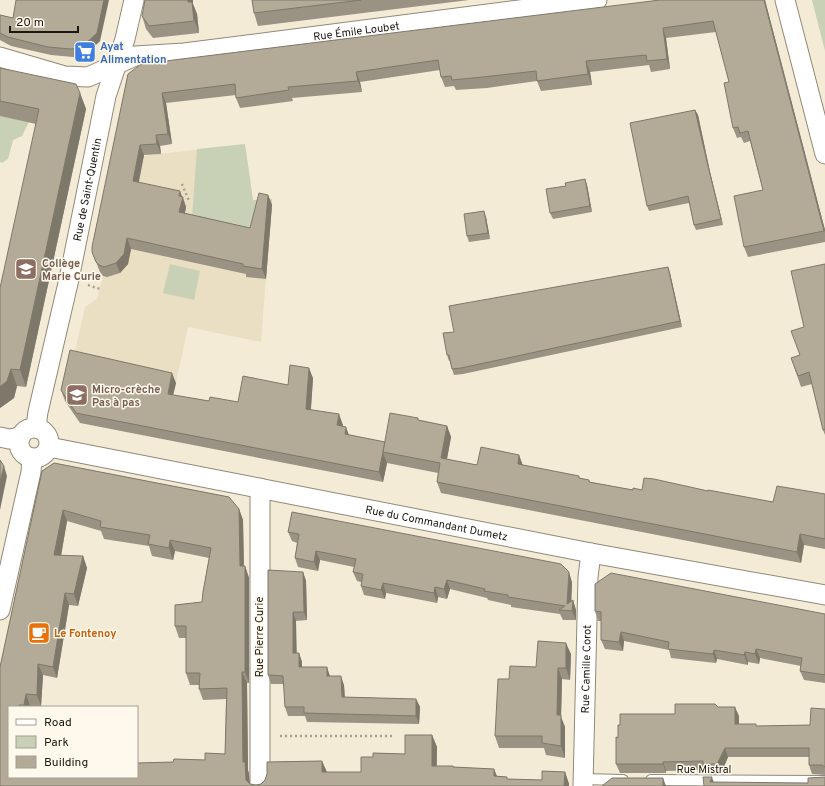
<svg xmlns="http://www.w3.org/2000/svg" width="825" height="786" viewBox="0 0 825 786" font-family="Overpass,sans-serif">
<rect width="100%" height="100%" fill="#f4ebd7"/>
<polygon fill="#eadfc3" points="245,144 253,200 272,199 261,342 188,327 176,383 73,360 85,307 97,299 103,276 100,272 96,262 96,257 117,159"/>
<g fill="#c8d1b6">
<polygon points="812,0 825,0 825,51"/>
<polygon points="0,116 29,122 22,136 13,140 8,159 2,163 0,162"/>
<polygon points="245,144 253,200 272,199 270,233 192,217 197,149"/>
<polygon points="170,264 200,271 194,300 163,293"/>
</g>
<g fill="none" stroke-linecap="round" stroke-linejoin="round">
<g stroke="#918977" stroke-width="12">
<g id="service">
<polyline points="583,779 623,780"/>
<polyline points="651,780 825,781"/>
</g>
</g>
<g stroke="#918977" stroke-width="21">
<g id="minor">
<polyline points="785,0 825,154"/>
<path id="s1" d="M0 57 65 76 88 77 135 56 184 53 597 0"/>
<circle cx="34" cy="443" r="15"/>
<path id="s2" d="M37 428V419L38 412 69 279 106 96 125 39 134 0"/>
<polyline points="0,437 9,439 20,437"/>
<path id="s3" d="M49 447 591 553 825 595"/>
<polyline points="0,610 31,472 32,458"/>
<polyline points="260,786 260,488"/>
<path id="s4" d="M583 786 588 577 591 553"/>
</g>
</g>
<g stroke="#a7a091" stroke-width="2.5" stroke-dasharray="2 3" stroke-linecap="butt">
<polyline points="182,184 189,201"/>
<polyline points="88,285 100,289"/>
<polyline points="280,736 393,736"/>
</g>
<use href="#service" stroke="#fff" stroke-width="10"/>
<use href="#minor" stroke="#fff" stroke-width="19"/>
</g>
<g fill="#9a9383" fill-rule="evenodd">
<polygon points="252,0 469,0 258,26 254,13"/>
<polygon points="660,0 765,0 825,230 825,242 748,257 744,247 763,190 750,141 744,143 741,137 737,138 733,128 729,82 716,32 666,38 670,69 651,72 649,65 590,72 592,85 541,91 537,81 487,88 456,90 454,86 445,87 441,77 440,70 360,82 362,92 292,98 293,101 240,108 236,98 236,95 166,103 172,144 160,146 161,154 144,155 138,182 183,197 186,207 185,213 250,228 268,195 272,205 266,279 246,277 246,274 131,249 128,264 120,273 107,277 103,276 100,272 92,252 128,74"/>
<polygon points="193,4 197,14 199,33 153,38 146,29 142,16"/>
<polygon points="0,15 13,18 100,41 84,56 73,57 51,55 11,46 0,40"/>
<polygon points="0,68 80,93 86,109 26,387 17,386 14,398 0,408 36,124 0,116"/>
<polygon points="695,110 698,115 710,172 723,225 696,230 694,225 689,203 649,211 647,206"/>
<polygon points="585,179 587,185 592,212 553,219 550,213 566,186"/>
<polygon points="486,217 490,239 469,242 467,236"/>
<polygon points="825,264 825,435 823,430 812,384 801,387 791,358 800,355 804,327"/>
<polygon points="668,267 670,273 682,327 463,374 454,375 452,369 450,361 449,361 447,355 454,332"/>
<polygon points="313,378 311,410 343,425 343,427 349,435 385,442 419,420 447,426 451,437 447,459 477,465 519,455 523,466 589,480 590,482 633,490 642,490 708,491 773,502 825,494 825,549 804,545 801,563 441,493 437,482 438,473 387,463 383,482 80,423 65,401 61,390 176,383 173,395 209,401 238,402 288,385"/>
<path d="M54 463 229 497 239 509 243 520 244 566H245L249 578V683H247L248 770 249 774 250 784 256 785 261 784 265 780 267 774V762L322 761 326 772H361V757H373V753L405 754V735H432L437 747V766H453L454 767 494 769 497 776 507 777V779L542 780V771L565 772 569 784V786H0V667L42 471ZM67 521 101 531 104 539 149 546 152 556 173 560 175 551 209 558 203 592 202 602 175 605V626L179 638H186V673L190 685H199V689L203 700 226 699 225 754 205 753V760L174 759 173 762 137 763V777H9V707H30V706H41L43 675 57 678 69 605 78 606 87 568 83 556H61Z"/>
<polygon points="288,532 572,582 571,601 573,600 576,610 576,620 563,620 560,614 511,607 511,605 488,600 487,598 450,589 447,599 438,597 437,603 386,593 385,599 364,595 361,586 361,582 357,581 353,572 354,567 320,560 318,571 298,567 295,558 297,543 292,541"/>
<polygon points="303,572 306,581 307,620 296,621 296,653 299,653 302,662 302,667 330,676 344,685 345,697 416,699 420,707 419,724 307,722 305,716 288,716 285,707 284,684 271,684 268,675"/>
<polygon points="595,611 825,614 825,683 804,680 800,671 801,666 760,658 759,664 748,662 748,665 717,659 716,663 671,658 669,650 624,641 623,651 605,649 601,640 601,621 598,621"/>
<polygon points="571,654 570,680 562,679 561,717 565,727 565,758 546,755 544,748 499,748 495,736 509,679 536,667"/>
<polygon points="718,707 739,716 739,724 756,726 810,725 825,709 825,775 812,774 809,765 809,757 728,757 721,774 707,774 705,770 666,771 666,773 620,773 616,764 618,738 620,725 675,714"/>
</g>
<g fill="#7d786a">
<polygon points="104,0 109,0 100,41 84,56 81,48"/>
<polygon points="188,0 193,0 193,4 197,14 199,33 188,2"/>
<polygon points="764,0 765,0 766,4 825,230 825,233"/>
<polygon points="663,28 666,38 670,69 667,59"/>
<polygon points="586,61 590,72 592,85 588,74"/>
<polygon points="356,72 360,82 362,92 358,81"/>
<polygon points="80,93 86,109 26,387 20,370"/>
<polygon points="162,93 166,103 172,144 168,134"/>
<polygon points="695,110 698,115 710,172 723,225 721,219 708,166"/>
<polygon points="156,135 160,146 161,154 157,144"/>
<polygon points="140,145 144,155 137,192 133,181"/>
<polygon points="585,179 587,185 592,212 590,206"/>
<polygon points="180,191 186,207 183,222 179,212 179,196"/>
<polygon points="268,195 272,205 266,279 262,269"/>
<polygon points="484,211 486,217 490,239 488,233"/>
<polygon points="127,238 131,249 128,264 120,273 116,263"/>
<polygon points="668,267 670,273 682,327 680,321"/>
<polygon points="309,368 313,378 310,419 306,409"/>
<polygon points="11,369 17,386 14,398 0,408 0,387"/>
<polygon points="172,373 176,383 171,404 168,394"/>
<polygon points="339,414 343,425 341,436 337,425"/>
<polygon points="447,426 451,437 445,469 441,458"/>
<polygon points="346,427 350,438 345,434"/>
<polygon points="383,453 387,463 383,482 379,472"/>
<polygon points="519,455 523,466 518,464"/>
<polygon points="4,466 7,476 0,510 0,482"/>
<polygon points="239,509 243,520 244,578 240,566"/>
<polygon points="63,510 67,521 59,567 54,555"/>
<polygon points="800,534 804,545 801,563 797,552"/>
<polygon points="170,540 175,551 173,560 169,548"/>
<polygon points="316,551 320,560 318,571 314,562"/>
<polygon points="83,556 87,568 78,606 74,594"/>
<polygon points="245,566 249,578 249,683 245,672"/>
<polygon points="303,572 306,581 307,620 304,612"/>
<polygon points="569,572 572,582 571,611 567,604"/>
<polygon points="447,580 450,589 447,599 444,589"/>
<polygon points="383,583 386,593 385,599 381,590"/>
<polygon points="435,587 438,597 437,603 434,593"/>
<polygon points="65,593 69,605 57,678 53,667"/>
<polygon points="573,600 576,610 576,620 572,611"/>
<polygon points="293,612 296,621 297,662 293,653"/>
<polygon points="621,632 624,641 623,651 619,642"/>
<polygon points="566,643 571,654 570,680 566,668"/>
<polygon points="756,649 760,658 759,664 755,654"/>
<polygon points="714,650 717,659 716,663 713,654"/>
<polygon points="745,652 748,662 748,665 744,655"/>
<polygon points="299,653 302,662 302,676 299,667"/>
<polygon points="38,664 43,675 41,706 37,695"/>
<polygon points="327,667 330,676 327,676"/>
<polygon points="558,668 562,679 561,717 565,727 565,758 561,746 557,715"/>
<polygon points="242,672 247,683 248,770 249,774 250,786 246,780 243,762"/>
<polygon points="341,676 344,685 345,706 342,697"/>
<polygon points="26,694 30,706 30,707 25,707 24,705"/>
<polygon points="416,699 420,707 419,724 416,716"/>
<polygon points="735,707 739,716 739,733 735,724"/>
<polygon points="432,735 437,747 436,778 432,766"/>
<polygon points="725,748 728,757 721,774 717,764"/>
<polygon points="322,761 327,772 322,772"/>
<polygon points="663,762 666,771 666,773 663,764"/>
<polygon points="494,769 498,780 494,776"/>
<polygon points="565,772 569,784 569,786 564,786"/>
<polygon points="712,777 715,786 710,782"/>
<polygon points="663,778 666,786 663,786"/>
</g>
<g fill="#b3ab98" stroke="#7d786a" fill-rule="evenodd">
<polygon points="16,0 104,0 97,33 81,48 70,49 48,47 8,37 0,33 0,15 13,18"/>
<polygon points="145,0 188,0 188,2 192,2 194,21 149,26 142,16"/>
<polygon points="252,0 361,0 254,13"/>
<polygon points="660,0 764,0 824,231 744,247 734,196 763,190 748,131 740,133 738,127 733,128 724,83 729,82 713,21 663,28 667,59 647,61 646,55 586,61 588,74 537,81 536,71 483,77 452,80 451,76 441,77 438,60 356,72 358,81 288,87 289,90 236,98 235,84 162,93 168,134 156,135 157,144 140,145 133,181 180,191 179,196 183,197 179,212 250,228 259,193 268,195 262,269 243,266 243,264 127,238 124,254 116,263 104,267 99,265 96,262 92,252 92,247 128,74 141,64"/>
<polygon points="0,68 76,84 80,93 20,370 11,369 7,381 0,387 0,288 39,109 0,101"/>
<polygon points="695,110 708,166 721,219 694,225 688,196 647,206 630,123"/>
<polygon points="585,179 590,206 550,213 546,189 566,186 565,183"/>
<polygon points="484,211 488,233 467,236 464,214"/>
<polygon points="825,264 825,429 823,430 809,372 798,376 791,358 800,355 791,331 804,327 791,271"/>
<polygon points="668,267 680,321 461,368 452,369 449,355 447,355 443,333 454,332 449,306"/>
<polygon points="70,350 172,373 168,394 209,401 210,397 238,402 243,376 288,385 290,365 309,368 306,409 339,414 337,425 346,427 345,434 385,442 379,472 76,413 61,390"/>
<polygon points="390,413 418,418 418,420 447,426 441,458 477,465 481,447 519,455 518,464 579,476 579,478 589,480 589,482 633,490 633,488 642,490 644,478 654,479 708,491 708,490 773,502 777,486 825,494 825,539 800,534 797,552 437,482 440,463 383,452"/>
<polygon points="0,460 4,466 0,482"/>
<path d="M54 463 229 497 239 509 240 566H245V672H242L243 762H245L246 780 250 784 256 785 261 784 265 780 267 774V762L322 761V772H361V757H373V753L405 754V735H432V766H453V767L494 769V776L507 777V779L542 780V771L565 772 564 786H0V667L42 471ZM63 510 101 521 100 527 150 535 148 544 169 548 170 540 211 548 203 592 202 602 175 605V626H186V673H200L199 689 227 688 225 754 205 753V760L174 759 173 762 137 763V777H9V707H19V705H24L26 694 37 695 38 664 53 667 65 593 74 594 83 556 54 555Z"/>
<polygon points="292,512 561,564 569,572 567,604 573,600 572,611 559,610 565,606 508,597 508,595 484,591 485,589 447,580 444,589 435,587 434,593 383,583 381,590 361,586 363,574 353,572 356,559 316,551 314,562 295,558 299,534 288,532"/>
<polygon points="268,570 303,572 304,612 293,612 293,653 299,653 299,667 327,667 327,676 341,676 342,697 416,699 416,716 304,713 304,707 285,707 283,676 268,675"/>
<polygon points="611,573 825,614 825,675 800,671 802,658 756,649 755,654 745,652 744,655 714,650 713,654 668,649 669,642 621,632 619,642 601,640 601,612 595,611 595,584"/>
<polygon points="538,641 566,643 566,668 558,668 557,715 561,715 561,746 542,743 542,736 495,736 498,679 509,679 510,666 536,667"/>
<polygon points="675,704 715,704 718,707 735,707 735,724 756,724 756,726 810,725 811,708 825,709 825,767 822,765 809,765 809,748 725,748 717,764 703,764 703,761 663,762 663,764 616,764 616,737 618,738 618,725 620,725 620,714 675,714"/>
<polygon points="703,777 712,777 710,782 808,783 808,778 825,777 825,786 704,786"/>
<polygon points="612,778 663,778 663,786 602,786"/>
</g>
<defs>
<g id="supermarket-square" transform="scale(1.15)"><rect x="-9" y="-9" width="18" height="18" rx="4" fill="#3f7fe0" stroke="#fef9ec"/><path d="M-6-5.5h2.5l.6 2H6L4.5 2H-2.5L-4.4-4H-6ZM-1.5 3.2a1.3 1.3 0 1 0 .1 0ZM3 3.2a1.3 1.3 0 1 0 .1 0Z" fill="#fff"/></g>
<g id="school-square" transform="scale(1.15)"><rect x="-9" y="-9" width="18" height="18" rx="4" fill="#8d6e63" stroke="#fef9ec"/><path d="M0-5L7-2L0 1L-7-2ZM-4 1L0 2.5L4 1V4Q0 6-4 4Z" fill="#fff"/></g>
<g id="cafe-square" transform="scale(1.15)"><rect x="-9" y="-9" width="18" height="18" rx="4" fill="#e8710a" stroke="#fef9ec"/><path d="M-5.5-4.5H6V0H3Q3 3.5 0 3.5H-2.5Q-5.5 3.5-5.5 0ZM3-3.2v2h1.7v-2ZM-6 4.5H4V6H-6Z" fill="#fff"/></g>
</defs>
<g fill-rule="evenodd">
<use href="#supermarket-square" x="85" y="52"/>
<use href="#school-square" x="26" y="269"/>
<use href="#school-square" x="77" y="395"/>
<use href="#cafe-square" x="39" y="633"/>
</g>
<g text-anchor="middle" stroke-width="3" stroke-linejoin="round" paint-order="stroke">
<g font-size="11" fill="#1b1811" stroke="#fef9ec">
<text dy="4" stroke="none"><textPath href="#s1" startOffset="365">Rue Émile Loubet</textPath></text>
<text dy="4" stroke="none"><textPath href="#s2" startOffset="244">Rue de Saint-Quentin</textPath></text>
<text dy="4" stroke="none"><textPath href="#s3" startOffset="395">Rue du Commandant Dumetz</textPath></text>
<text transform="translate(259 637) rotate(-90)" y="4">Rue Pierre Curie</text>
<text dy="4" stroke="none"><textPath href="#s4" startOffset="117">Rue Camille Corot</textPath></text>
<text x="704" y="773">Rue Mistral</text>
</g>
<g font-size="11" font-weight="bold" fill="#366cbe" stroke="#fef9ec" text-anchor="start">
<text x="100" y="50">Ayat<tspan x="100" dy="13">Alimentation</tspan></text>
</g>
<g font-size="11" font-weight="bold" fill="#785e54" stroke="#fef9ec" text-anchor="start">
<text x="42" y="267">Collège<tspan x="42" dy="13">Marie Curie</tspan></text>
<text x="92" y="393">Micro-crèche<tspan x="92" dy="13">Pas à pas</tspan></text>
</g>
<g font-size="11" font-weight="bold" fill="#c56008" stroke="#fef9ec" text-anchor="start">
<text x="54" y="637">Le Fontenoy</text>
</g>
</g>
<rect x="8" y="706" width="130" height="72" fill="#fef9ec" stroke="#a39f94"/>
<rect x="16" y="719" width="20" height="6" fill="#ffffff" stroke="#a39f94"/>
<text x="44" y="726" font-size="12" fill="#1b1811">Road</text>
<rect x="16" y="736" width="20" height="12" fill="#c8d1b6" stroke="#a39f94"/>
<text x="44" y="746" font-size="12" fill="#1b1811">Park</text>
<rect x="16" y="756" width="20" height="12" fill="#b3ab98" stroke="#a39f94"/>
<text x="44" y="766" font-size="12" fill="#1b1811">Building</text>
<path d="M10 26v6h68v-6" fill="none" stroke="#1b1811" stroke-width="2"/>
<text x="16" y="26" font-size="12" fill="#1b1811" stroke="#fef9ec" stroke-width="3" paint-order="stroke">20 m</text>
</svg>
